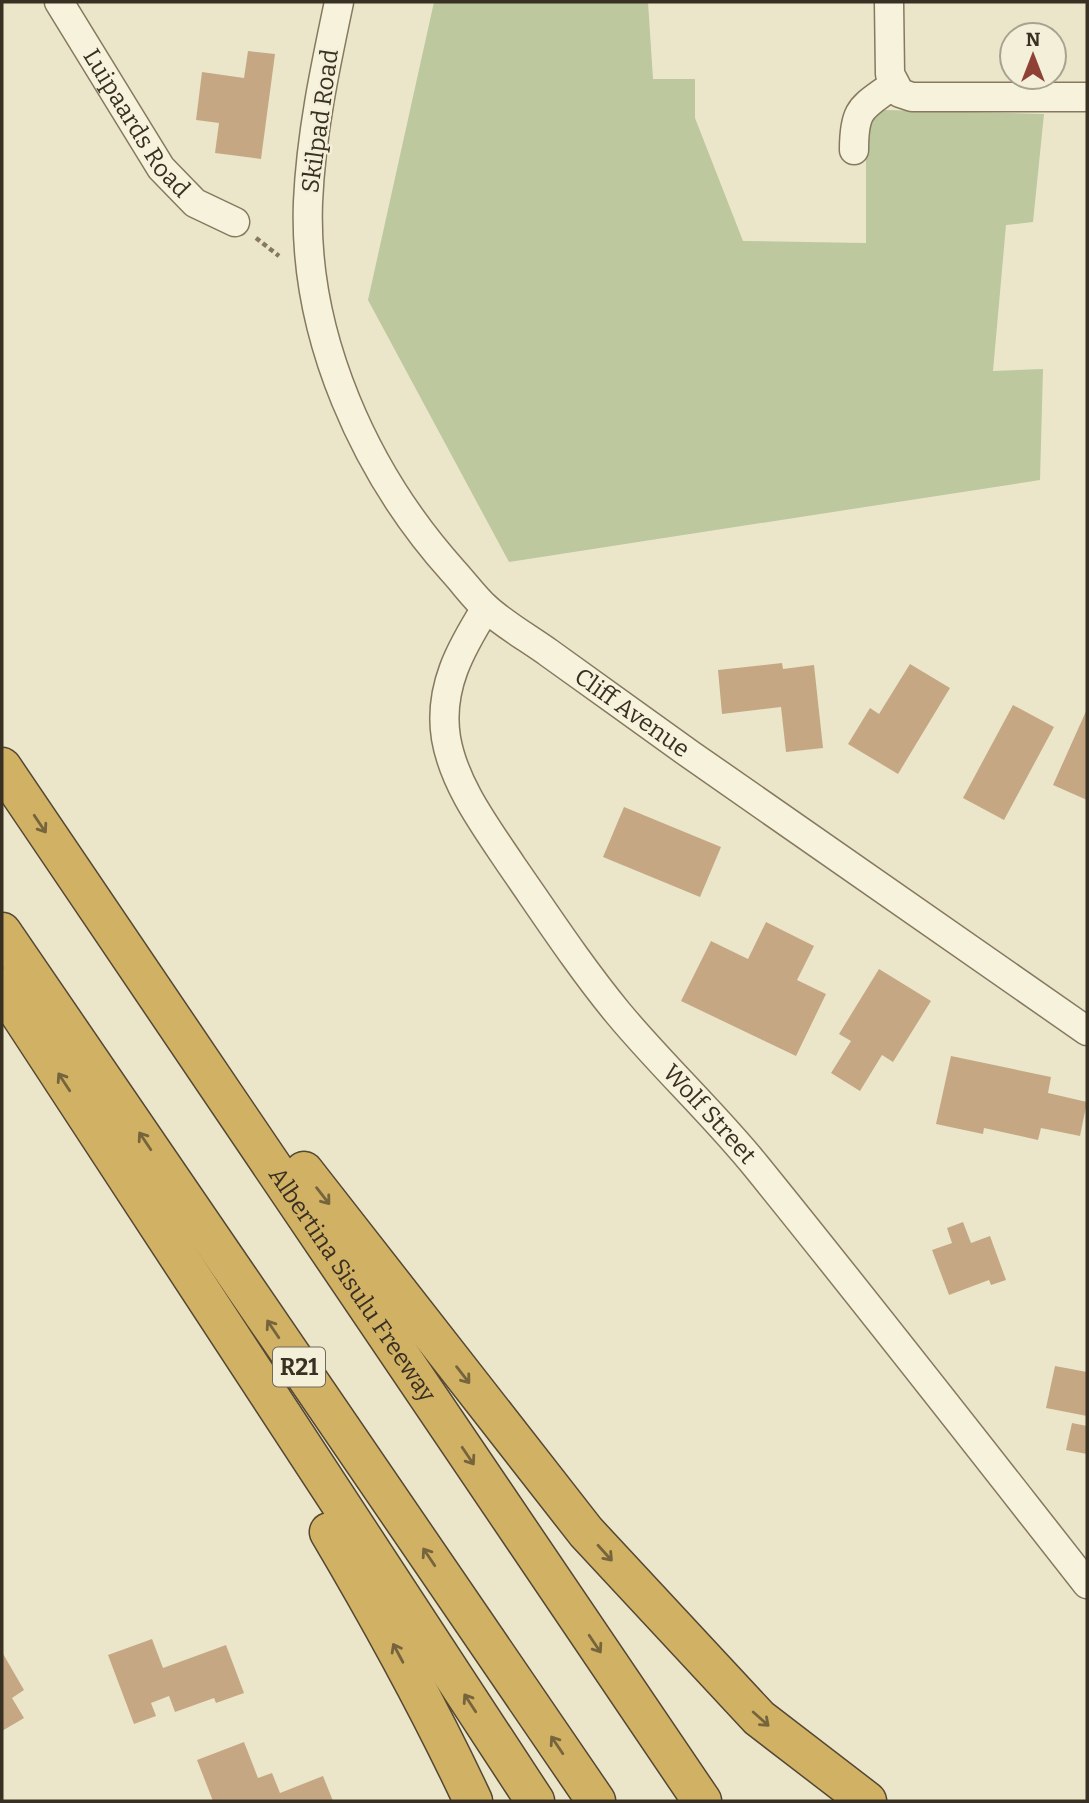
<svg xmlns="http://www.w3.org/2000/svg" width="1089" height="1803" viewBox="0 0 1089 1803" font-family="Bitter,serif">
<rect width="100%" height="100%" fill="#ebe6ca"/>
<polygon fill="#bdc89e" points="434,2 648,2 653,79 695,79 695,118 743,241 866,243 866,126 873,113 885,110 1044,114 1033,222 1006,225 993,371 1043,369 1040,480 509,562 368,300"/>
<g fill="#c5a883">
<polygon points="248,51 275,54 261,159 215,153 219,123 196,120 202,72 244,78"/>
<polygon points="782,663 783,669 814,665 823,748 786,752 781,707 722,714 718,670"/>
<polygon points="910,664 950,688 898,774 848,744 870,708 879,714"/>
<polygon points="1013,705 1054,727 1004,820 963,798"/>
<polygon points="1087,709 1087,800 1053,785"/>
<polygon points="624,807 721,847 700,897 603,857"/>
<polygon points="766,922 814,946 797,980 826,994 796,1056 681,1001 711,941 748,959"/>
<polygon points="879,969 931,1001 893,1062 882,1055 860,1091 831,1073 851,1041 839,1034"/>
<polygon points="951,1056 1051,1077 1048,1093 1087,1102 1080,1136 1041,1128 1038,1140 984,1128 983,1134 936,1124"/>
<polygon points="963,1222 971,1243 990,1236 1006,1280 991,1285 989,1280 949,1295 932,1250 952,1243 947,1228"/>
<polygon points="1055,1366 1087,1372 1087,1416 1046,1408"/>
<polygon points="1072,1423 1087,1426 1087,1454 1066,1450"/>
<polygon points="152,1639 163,1668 226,1645 244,1693 216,1703 214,1698 175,1712 169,1696 151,1703 156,1716 134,1724 108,1655"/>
<polygon points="2,1652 24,1690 12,1698 24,1718 2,1731"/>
<polygon points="244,1742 258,1778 272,1773 280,1793 323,1776 333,1801 213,1801 197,1760"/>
</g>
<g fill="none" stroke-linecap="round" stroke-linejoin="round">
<g stroke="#867960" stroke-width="31">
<g id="street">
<path id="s1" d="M59 2 161 168 195 203 235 222"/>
<path id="s2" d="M339 2C325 68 311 134 308 202 303 336 365 473 453 571 464 583 474 597 486 608 505 625 528 638 549 653 596 687 644 721 691 755 823 847 955 939 1087 1031"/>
<polyline points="889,2 890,74 900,93 912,97 1087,97"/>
<path d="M854 150C854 106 863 108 894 84"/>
<path id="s3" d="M486 608C461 648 438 688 446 738 454 785 486 827 512 866 546 915 580 967 618 1013 662 1066 713 1113 756 1166 868 1304 977 1444 1087 1584"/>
</g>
</g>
<g stroke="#544733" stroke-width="41">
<g id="highway">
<path id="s4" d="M2 767 702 1801"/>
<polyline points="2,932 596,1801"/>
<polyline points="2,987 535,1801"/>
<polyline points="304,1171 586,1532 759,1718 867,1801"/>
<path d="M329 1532C381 1620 430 1709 473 1801"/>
</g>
</g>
<polyline stroke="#867960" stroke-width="4.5" stroke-dasharray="5 3.5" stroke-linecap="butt" points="256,238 279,256"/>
<use href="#street" stroke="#f6f2dc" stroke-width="28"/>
<use href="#highway" stroke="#d1b164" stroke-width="38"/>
</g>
<defs><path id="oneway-shaft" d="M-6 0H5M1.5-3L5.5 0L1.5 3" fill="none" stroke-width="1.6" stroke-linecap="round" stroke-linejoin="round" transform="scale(1.75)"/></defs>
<g stroke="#75643c">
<use href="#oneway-shaft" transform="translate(40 824) rotate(56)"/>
<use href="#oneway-shaft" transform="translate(64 1082) rotate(-123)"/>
<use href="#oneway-shaft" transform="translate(145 1141) rotate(-124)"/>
<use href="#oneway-shaft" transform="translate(323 1196) rotate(52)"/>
<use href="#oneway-shaft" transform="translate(273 1329) rotate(-124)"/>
<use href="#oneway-shaft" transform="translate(463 1375) rotate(52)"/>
<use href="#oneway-shaft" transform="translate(468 1456) rotate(56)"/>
<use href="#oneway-shaft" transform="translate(605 1553) rotate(48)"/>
<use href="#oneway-shaft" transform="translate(429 1557) rotate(-124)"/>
<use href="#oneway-shaft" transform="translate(595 1644) rotate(56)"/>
<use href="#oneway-shaft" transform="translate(398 1653) rotate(-118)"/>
<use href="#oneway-shaft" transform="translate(470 1703) rotate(-123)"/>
<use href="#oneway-shaft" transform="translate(761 1719) rotate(42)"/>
<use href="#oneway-shaft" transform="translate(557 1745) rotate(-124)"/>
</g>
<g text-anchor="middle" stroke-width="5" stroke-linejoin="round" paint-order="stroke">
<rect fill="#f3efd9" stroke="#706959" stroke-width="2" x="273" y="1347.5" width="52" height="39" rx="5"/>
<g font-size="23" font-weight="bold" fill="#383022">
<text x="299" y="1375">R21</text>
</g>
<g font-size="24" fill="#383022" stroke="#f3efd9">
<text dy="8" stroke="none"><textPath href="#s1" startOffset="144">Luipaards Road</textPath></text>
<text transform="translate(320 121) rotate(-82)" y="8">Skilpad Road</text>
<text dy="8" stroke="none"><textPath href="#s2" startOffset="838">Cliff Avenue</textPath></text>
<text dy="8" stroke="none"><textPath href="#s3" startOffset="602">Wolf Street</textPath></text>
<text dy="8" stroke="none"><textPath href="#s4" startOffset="625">Albertina Sisulu Freeway</textPath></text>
</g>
</g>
<rect width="1089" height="1803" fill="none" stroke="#383022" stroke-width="7"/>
<g transform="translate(1033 56)"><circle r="33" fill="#f3efd9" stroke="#a8a390" stroke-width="2"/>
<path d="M0-5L12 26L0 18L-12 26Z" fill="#8f4135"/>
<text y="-10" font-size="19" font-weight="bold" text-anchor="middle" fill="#383022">N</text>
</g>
</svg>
